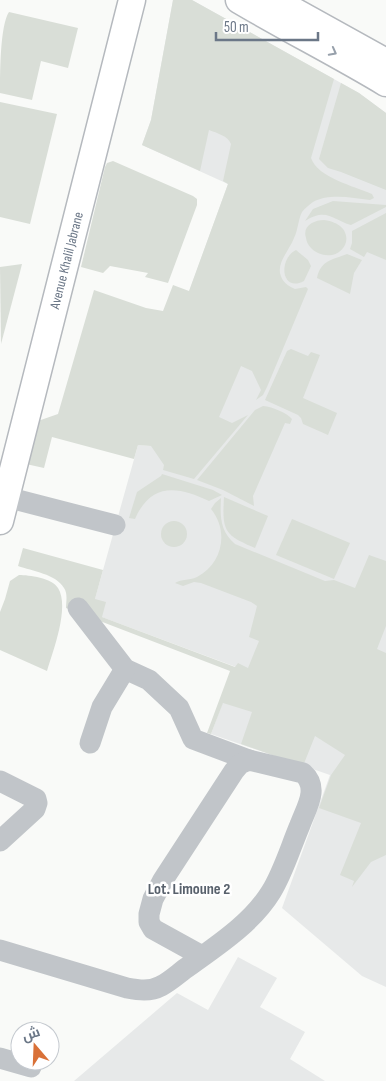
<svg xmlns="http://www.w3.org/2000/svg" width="386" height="1081" viewBox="0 0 386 1081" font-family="'Sofia Sans Condensed',Cairo,sans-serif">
<rect width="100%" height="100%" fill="#f9faf8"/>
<g fill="#e7e9e9">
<polygon points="173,0 192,0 359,93 386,113 386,987 362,976 282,908 330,775 211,734 236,667 91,613 138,445 190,448 172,339 228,184 142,145 151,120"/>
<polygon points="238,957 277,978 260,1007 305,1032 290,1059 325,1081 74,1081 177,993 208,1010"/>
</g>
<g fill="#d9ded7">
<path d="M173 0H192L334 79 311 158C318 178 354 186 372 194L374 198 370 200C352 198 330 193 313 202 309 205 305 208 302 212 298 220 298 230 294 238 290 249 278 261 280 273 282 282 288 286 295 289L306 287 308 289 267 387 263 395 256 400 261 390 252 371 241 366 219 417 232 423 248 415 194 479 163 470 164 465 151 446 138 445 134 459 52 437 44 468 26 464 35 422 58 414 94 290 146 308 163 311 173 285 189 291 228 184 223 181 231 144C228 136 217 133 209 130L200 171 142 145 151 120Z"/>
<path d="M9 12 78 28 68 68 41 61 32 100 0 93C0 74 0 25 9 12Z"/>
<polygon points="341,83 359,93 386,113 386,190 341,172 328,168 319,159"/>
<polygon points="0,102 57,114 30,224 0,217"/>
<polygon points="113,161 193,196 197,199 197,205 168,283 145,277 148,273 110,266 103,273 81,267 105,167 107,163"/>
<path d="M333 201 386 205V207L351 225C333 220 327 207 305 221L313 209Z"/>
<polygon points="386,213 386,260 367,252 364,257 350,249 352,243 352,231"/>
<path d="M324 220C362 225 346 265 318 253 312 250 307 245 306 238 302 226 314 220 324 220Z"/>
<path d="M296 250 308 260 311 266 304 281C281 293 278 259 296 250Z"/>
<path d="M347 254 362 260 354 273 350 294 317 278C321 260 332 260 347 254Z"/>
<polygon points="22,264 20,272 1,344 0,267"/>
<polygon points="291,349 308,356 311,352 320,355 303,398 337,413 328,435 303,424 301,418 298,415 265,400 287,351"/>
<path d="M263 406C273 407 287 413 292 419L290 424 285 423 253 496 254 506 223 490 197 480 255 410Z"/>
<path d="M162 474 213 490 222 495 209 501C178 486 151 482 135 519L129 518 137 492 161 476Z"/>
<path d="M224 497 268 516 255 548C224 535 222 531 224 497Z"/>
<path d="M221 498C220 517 220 531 235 544L325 581 334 580 355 588 369 555 386 561V626L377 649 386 653V855L371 862 352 887 354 881 340 875 361 823 319 808 331 775 345 755 315 736 303 766 241 744 252 712 223 703 211 734 207 733 230 671 66 608C66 602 68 594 64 588 56 574 32 571 18 566L23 548 103 570 95 599 106 602 102 617 235 667 238 663 248 668 259 641 249 637 257 606 251 602 201 583 194 582 183 586 175 583C181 579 191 580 197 577 223 563 229 531 211 509L215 503Z"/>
<polygon points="292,519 350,543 334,579 276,555"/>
<circle cx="174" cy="534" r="13"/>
<path d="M19 575C29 575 52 578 58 588 70 607 53 651 47 671L0 650V612L5 599 10 581Z"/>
</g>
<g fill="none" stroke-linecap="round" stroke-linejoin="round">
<g stroke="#b5b9be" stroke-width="29">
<g id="major">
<path d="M239 0C288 29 338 54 386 83"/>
<polyline points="274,0 386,62"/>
<path id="s1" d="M0 521 132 0"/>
</g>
</g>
<g stroke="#c1c5c9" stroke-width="21">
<polyline points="6,497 115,525"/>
<polyline points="78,608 125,669 149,680 179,708 193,739 249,760"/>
<polyline points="90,743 102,707 125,669"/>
<polyline points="0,781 36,799 37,803 35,809 0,841"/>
<path d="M0 950 127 988C138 990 150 992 161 986 171 981 180 972 189 966 218 945 252 923 271 892 283 873 291 846 300 825 306 808 320 788 303 773L249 760 240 764 234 771 163 880 153 899 149 914V922L153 929 202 956"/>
<polyline points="0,1058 31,1067"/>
</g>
<use href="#major" stroke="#fff" stroke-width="26"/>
</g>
<defs><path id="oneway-chevron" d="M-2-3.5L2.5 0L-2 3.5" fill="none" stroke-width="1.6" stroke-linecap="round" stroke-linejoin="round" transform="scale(1.25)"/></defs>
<use stroke="#97a0ab" href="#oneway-chevron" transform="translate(333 52) rotate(28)"/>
<g text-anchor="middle" stroke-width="5" stroke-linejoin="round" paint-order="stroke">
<g font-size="14" fill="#6b7787" stroke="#fff">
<text dy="5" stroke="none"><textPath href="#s1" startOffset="269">Avenue Khalil Jabrane</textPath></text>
</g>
<g font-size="16" font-weight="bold" fill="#58616c" stroke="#fff">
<text x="189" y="894">Lot. Limoune 2</text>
</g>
</g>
<g transform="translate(35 1046) rotate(341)"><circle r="24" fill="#ffffff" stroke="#c4c9cf"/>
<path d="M0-4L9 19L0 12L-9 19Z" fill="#d97138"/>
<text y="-8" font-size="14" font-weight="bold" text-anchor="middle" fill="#6b7787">ش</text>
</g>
<path d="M216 32v8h102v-8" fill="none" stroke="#6b7787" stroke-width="2.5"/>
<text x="224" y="32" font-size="15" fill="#6b7787" stroke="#ffffff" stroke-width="4" paint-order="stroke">50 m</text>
</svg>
